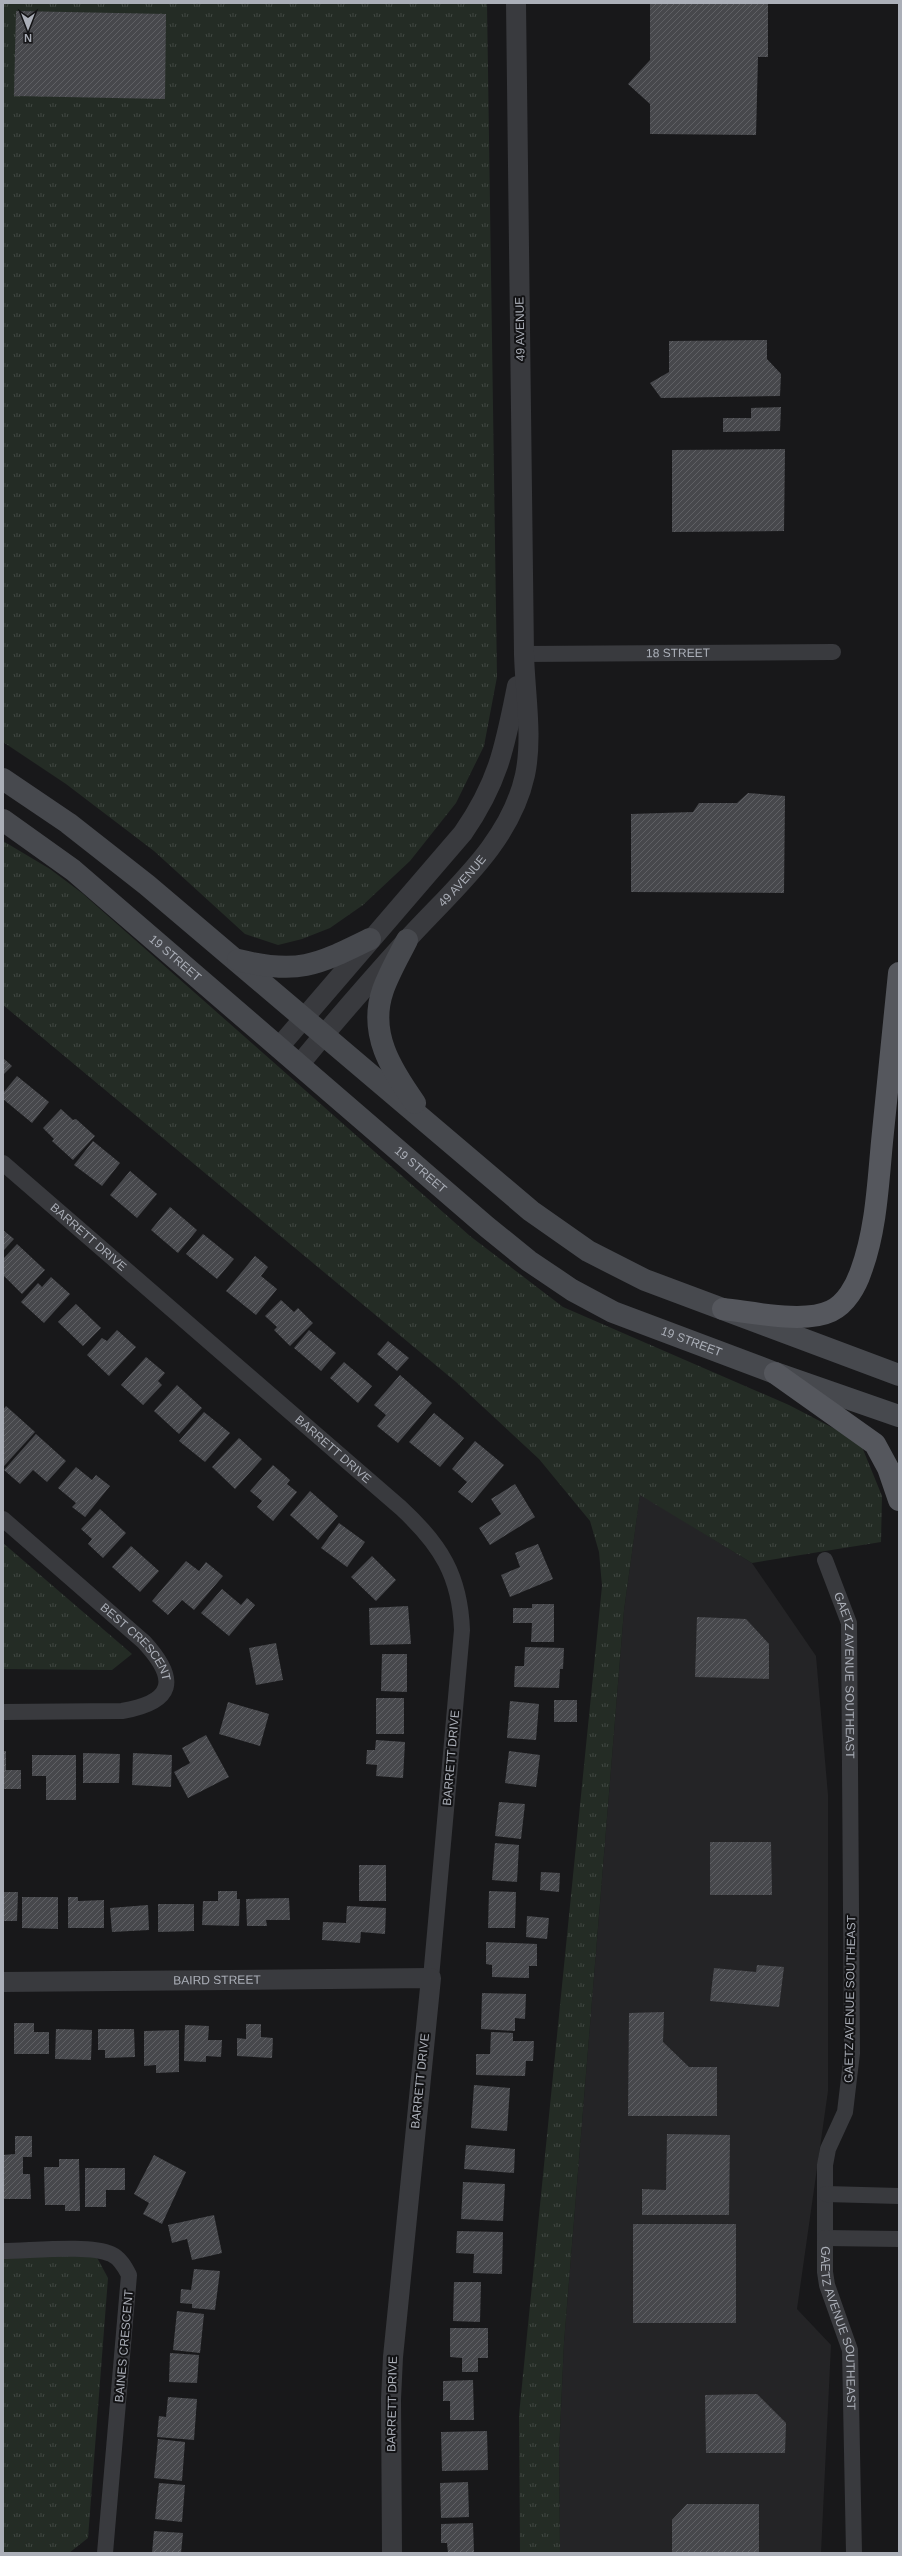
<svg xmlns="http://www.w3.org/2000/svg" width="902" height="2556" viewBox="0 0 902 2556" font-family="Arial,sans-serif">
<defs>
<pattern id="park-tufts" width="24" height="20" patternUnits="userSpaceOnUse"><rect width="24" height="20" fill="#242c25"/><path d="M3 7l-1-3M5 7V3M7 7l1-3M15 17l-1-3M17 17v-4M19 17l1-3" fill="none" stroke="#414843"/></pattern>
<pattern id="building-hatch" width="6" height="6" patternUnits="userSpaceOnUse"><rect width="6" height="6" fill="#47484c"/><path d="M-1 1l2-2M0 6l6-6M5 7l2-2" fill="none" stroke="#5f6064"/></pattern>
</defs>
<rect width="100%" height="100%" fill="#18181a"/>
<polygon fill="#242426" points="640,1494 752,1563 816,1656 828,1795 828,2091 797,2309 831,2345 821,2553 560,2553 559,2452 564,2342 624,1610"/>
<g fill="url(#park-tufts)">
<polygon points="3,3 487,3 497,677 484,746 456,803 410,861 363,905 330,928 302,939 278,945 245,934 154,851 66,784 3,742"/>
<polygon points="3,841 50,869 82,893 470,1236 563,1307 789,1405 860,1442 882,1496 881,1542 752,1563 640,1495 624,1610 564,2342 559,2452 560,2553 520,2553 519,2415 602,1586 599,1552 590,1521 539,1459 456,1382 3,1005"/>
<polygon points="3,1543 132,1654 112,1670 3,1669"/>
<polygon points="94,2252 108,2278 88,2538 69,2553 3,2553 3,2256"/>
</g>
<g fill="url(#building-hatch)">
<polygon points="650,3 768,3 768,57 758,57 756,135 650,134 650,104 628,84 650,60"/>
<polygon points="16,11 166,14 165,99 14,96"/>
<polygon points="767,340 767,359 781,374 780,396 661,398 650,383 669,372 669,341"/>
<polygon points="781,407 780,431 723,432 723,418 751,418 751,408"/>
<polygon points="785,449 784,531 672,532 672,450"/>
<polygon points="748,793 785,796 784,893 631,892 631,814 693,812 699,803 737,803"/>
<polygon points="3,1058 12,1066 3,1075"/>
<polygon points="17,1076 49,1102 32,1123 3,1099 3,1093"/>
<polygon points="61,1109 73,1120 76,1119 95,1136 73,1160 52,1141 54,1139 43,1128"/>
<polygon points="93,1141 120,1163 102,1186 74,1165"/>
<polygon points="130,1171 157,1194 137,1218 110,1195"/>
<polygon points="170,1207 197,1230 178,1253 151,1230"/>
<polygon points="3,1230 14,1239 3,1251"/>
<polygon points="203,1234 234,1259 217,1279 186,1254"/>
<polygon points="17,1244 45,1270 22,1294 3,1275 3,1259"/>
<polygon points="255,1256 268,1267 261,1276 277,1289 256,1315 226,1291"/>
<polygon points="51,1277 70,1294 44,1323 21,1302 38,1283 42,1287"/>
<polygon points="281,1300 294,1312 298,1308 313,1323 290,1346 274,1330 277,1327 265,1316"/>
<polygon points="76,1304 101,1328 83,1346 58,1322"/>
<polygon points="117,1330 136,1347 109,1376 87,1355 102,1338 107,1341"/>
<polygon points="309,1330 336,1353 321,1371 294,1348"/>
<polygon points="388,1341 409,1358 397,1371 377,1354"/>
<polygon points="146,1357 165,1373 158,1381 162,1385 143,1405 121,1385"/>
<polygon points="344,1362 372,1386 358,1403 330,1378"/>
<polygon points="400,1375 432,1403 398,1443 377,1426 386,1415 374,1405"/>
<polygon points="177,1385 202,1408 179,1434 154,1411"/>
<polygon points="6,1406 35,1432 3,1467 3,1410"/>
<polygon points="204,1412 230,1433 205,1462 179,1441"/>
<polygon points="434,1413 464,1438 440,1467 409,1442"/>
<polygon points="36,1434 66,1461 47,1482 33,1470 20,1484 4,1470"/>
<polygon points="239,1438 262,1459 235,1489 212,1467"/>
<polygon points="475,1441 504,1465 472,1503 458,1492 467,1482 452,1469"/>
<polygon points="273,1465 290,1480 287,1484 297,1492 273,1521 257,1507 262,1501 250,1491"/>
<polygon points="76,1467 92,1480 96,1475 110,1486 85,1517 72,1507 76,1503 58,1488"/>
<polygon points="515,1484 535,1517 490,1545 479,1528 501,1514 491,1499"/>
<polygon points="310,1491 338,1516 318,1540 290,1515"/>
<polygon points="100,1509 126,1533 103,1558 88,1544 92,1539 81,1529"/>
<polygon points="339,1523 365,1542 347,1567 321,1548"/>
<polygon points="538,1544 553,1579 510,1597 501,1575 520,1567 515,1553"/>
<polygon points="131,1546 159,1571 140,1592 112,1567"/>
<polygon points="372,1556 396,1580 376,1601 351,1577"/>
<polygon points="186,1561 199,1571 206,1562 223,1576 194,1610 182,1600 168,1615 152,1601"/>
<polygon points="222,1589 241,1605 247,1598 255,1605 229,1636 201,1613"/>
<polygon points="532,1604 554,1604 554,1642 531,1642 532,1623 513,1623 513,1608 532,1608"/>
<polygon points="408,1606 411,1644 370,1645 369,1608"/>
<polygon points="697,1617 746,1619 769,1644 769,1679 695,1677"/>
<polygon points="276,1643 283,1680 256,1685 249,1648"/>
<polygon points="525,1647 564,1648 563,1669 560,1669 559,1688 514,1687 515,1666 524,1666"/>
<polygon points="382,1654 407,1654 407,1692 381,1691"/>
<rect x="376" y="1698" width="28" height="36"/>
<rect x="554" y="1700" width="23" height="22"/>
<polygon points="510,1701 539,1704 536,1740 507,1738"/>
<polygon points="228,1702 269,1714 260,1746 219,1734"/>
<polygon points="206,1735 229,1777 188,1798 174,1772 190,1763 182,1748"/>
<polygon points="376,1740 405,1742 403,1778 376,1776 377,1765 366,1764 367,1750 375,1750"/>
<polygon points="3,1751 6,1751 6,1770 21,1770 21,1789 3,1789"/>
<polygon points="509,1751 540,1755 536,1787 505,1783"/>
<polygon points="83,1753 120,1754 119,1783 83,1783"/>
<polygon points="133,1753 172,1755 171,1787 132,1785"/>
<polygon points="32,1755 76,1755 76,1800 46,1800 46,1776 32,1776"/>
<polygon points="499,1802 525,1804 521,1839 495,1836"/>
<polygon points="710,1842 771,1842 772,1895 710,1895"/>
<polygon points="495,1843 519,1845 517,1882 492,1880"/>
<rect x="359" y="1865" width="27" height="36"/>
<polygon points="541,1872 560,1873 559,1892 540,1890"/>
<polygon points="218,1891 237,1891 237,1899 240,1899 239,1926 202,1925 203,1901 218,1901"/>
<polygon points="489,1891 516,1892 515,1928 488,1928"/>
<polygon points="3,1892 18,1892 17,1921 3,1921"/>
<polygon points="22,1897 58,1897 58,1929 22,1928"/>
<polygon points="68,1897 78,1897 78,1901 104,1900 104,1928 68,1928"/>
<polygon points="289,1898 290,1920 266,1920 267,1926 247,1926 246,1899"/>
<polygon points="158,1904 194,1904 194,1931 158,1932"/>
<polygon points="148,1905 149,1930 112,1932 110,1908"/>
<polygon points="347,1906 386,1908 385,1934 361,1932 360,1943 322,1940 323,1922 346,1923"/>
<polygon points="527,1916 549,1918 547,1939 526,1937"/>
<polygon points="486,1942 537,1944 537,1966 529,1966 529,1978 492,1977 492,1965 486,1964"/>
<polygon points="757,1965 784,1967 779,2007 710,2001 714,1968 756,1972"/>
<polygon points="482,1993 526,1994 525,2019 515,2018 515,2031 481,2029"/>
<polygon points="664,2012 663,2042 689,2067 717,2067 717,2116 628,2116 629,2013"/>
<polygon points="14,2023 34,2023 34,2032 49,2032 49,2054 14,2054"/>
<polygon points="246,2024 261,2024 261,2037 273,2038 272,2058 237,2056 237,2038 246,2039"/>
<polygon points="185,2025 209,2026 208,2040 222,2040 221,2057 206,2056 206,2062 184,2061"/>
<polygon points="56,2029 92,2030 91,2060 55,2059"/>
<polygon points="98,2029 134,2029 135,2057 105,2058 105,2050 98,2050"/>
<polygon points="179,2030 179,2072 156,2073 156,2065 144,2066 144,2031"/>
<polygon points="491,2032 513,2033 513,2041 534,2041 533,2061 526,2061 525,2076 476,2075 476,2054 490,2054"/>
<polygon points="474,2085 510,2088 507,2131 471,2128"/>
<polygon points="667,2134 730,2135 729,2215 642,2215 642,2189 666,2190"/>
<polygon points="15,2136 32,2136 32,2157 23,2157 23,2174 30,2174 31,2199 3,2199 3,2155 15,2154"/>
<polygon points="466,2145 515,2149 514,2173 464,2169"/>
<polygon points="154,2155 186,2172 162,2224 143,2214 149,2203 134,2194"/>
<polygon points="59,2159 79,2159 80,2211 65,2211 65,2205 45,2205 44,2167 59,2167"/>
<polygon points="85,2168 125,2168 125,2190 106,2190 106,2207 85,2207"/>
<polygon points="463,2182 505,2184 503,2221 461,2219"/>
<polygon points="214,2215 222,2253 192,2260 187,2239 172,2243 168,2225"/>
<rect x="633" y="2224" width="103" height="99"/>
<polygon points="457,2231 503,2232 502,2274 473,2273 474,2254 456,2253"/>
<polygon points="194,2269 220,2271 215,2310 192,2308 192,2304 180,2303 181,2289 191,2290"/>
<polygon points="454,2282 481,2282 480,2322 453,2321"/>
<polygon points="177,2311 204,2314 200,2353 173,2350"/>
<polygon points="450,2328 488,2328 488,2358 478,2358 478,2372 462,2372 462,2358 450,2357"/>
<polygon points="170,2353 199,2355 197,2383 169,2382"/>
<polygon points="473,2380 474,2420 450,2420 450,2401 443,2401 443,2381"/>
<polygon points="757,2394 786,2423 785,2453 706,2453 705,2395"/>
<polygon points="168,2397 197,2399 194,2440 157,2437 159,2416 166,2417"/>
<polygon points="487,2431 488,2470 442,2471 441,2432"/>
<polygon points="158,2439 185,2442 182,2481 154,2478"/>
<polygon points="468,2482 469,2517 441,2518 440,2483"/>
<polygon points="159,2483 185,2485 182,2522 155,2519"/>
<polygon points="687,2504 759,2504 759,2553 672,2553 672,2520"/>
<polygon points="473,2523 474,2553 448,2553 447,2543 441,2543 441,2524"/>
<polygon points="154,2531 183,2533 181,2553 152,2553"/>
</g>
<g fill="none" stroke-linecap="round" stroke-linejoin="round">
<g stroke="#393a3e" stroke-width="16">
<path id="s1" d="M524 654 833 652"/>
<path id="s2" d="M3 1163 401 1508C441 1545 460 1576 462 1630L431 1978"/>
<path id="s3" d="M3 1519 144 1642C179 1680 174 1702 122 1711L3 1712"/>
<path id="s4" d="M825 1560 849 1623 852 2053 845 2112 828 2149 825 2165V2272L827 2285 850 2350 854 2553"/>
<polyline points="826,2194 899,2196"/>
<polyline points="825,2238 899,2239"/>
<path d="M3 2251C30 2251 89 2244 111 2254 120 2258 125 2267 129 2275L105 2553"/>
</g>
<g stroke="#393a3e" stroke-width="20">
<path d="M279 1047 463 833C499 781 505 746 517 686"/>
<path id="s5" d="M299 1065C334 1022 370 981 406 941 451 891 510 844 525 775 533 737 525 693 524 654L516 3"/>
<path id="s6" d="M3 1982 431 1978 393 2357 391 2399 392 2553"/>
</g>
<g stroke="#47494e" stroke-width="22">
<polyline points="3,779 68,823 147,885 531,1211 588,1251 645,1280 899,1375"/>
<path id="s7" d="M3 820 73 870 487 1227 529 1261 572 1290 613 1312 775 1373 899 1416"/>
<path d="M407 940C399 956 389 973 383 990 368 1033 391 1069 415 1103"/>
<path d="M238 960C298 975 317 965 370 939"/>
</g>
<g stroke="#55575d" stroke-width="22">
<path d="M723 1309C752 1312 804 1324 831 1311 846 1304 856 1286 861 1271 876 1231 878 1184 882 1142 888 1086 893 1029 899 973"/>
<polyline points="775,1373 875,1444 888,1468 899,1500"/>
</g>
</g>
<g text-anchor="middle" stroke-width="4" stroke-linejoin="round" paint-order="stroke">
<g font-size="12" fill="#abafb8" stroke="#131315">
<text transform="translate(520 329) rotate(-91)" y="4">49 AVENUE</text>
<text dy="4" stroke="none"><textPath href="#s1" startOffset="154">18 STREET</textPath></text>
<text dy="4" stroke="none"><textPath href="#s5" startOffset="246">49 AVENUE</textPath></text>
<text dy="4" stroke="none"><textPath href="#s7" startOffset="221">19 STREET</textPath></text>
<text dy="4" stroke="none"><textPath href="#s7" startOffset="545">19 STREET</textPath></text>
<text dy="4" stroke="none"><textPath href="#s2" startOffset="113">BARRETT DRIVE</textPath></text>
<text dy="4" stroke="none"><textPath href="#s7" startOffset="869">19 STREET</textPath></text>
<text dy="4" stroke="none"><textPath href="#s2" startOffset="437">BARRETT DRIVE</textPath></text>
<text dy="4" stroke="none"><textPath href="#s3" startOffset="182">BEST CRESCENT</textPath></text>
<text dy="4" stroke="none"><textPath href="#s4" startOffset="119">GAETZ AVENUE SOUTHEAST</textPath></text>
<text transform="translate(451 1758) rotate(-85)" y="4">BARRETT DRIVE</text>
<text dy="4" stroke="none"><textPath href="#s6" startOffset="214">BAIRD STREET</textPath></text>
<text transform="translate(850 1999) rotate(-89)" y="4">GAETZ AVENUE SOUTHEAST</text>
<text transform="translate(420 2081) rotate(-84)" y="4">BARRETT DRIVE</text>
<text dy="4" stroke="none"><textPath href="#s4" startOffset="779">GAETZ AVENUE SOUTHEAST</textPath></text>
<text transform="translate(124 2346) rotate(-85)" y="4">BAINES CRESCENT</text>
<text transform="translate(392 2404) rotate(-89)" y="4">BARRETT DRIVE</text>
</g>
</g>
<rect width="902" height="2556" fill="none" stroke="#abafb8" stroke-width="8"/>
<g transform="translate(28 28) rotate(180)" stroke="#131315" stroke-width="3" paint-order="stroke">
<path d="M0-3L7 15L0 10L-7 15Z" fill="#abafb8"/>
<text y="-6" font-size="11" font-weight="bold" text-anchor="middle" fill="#abafb8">N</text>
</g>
</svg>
